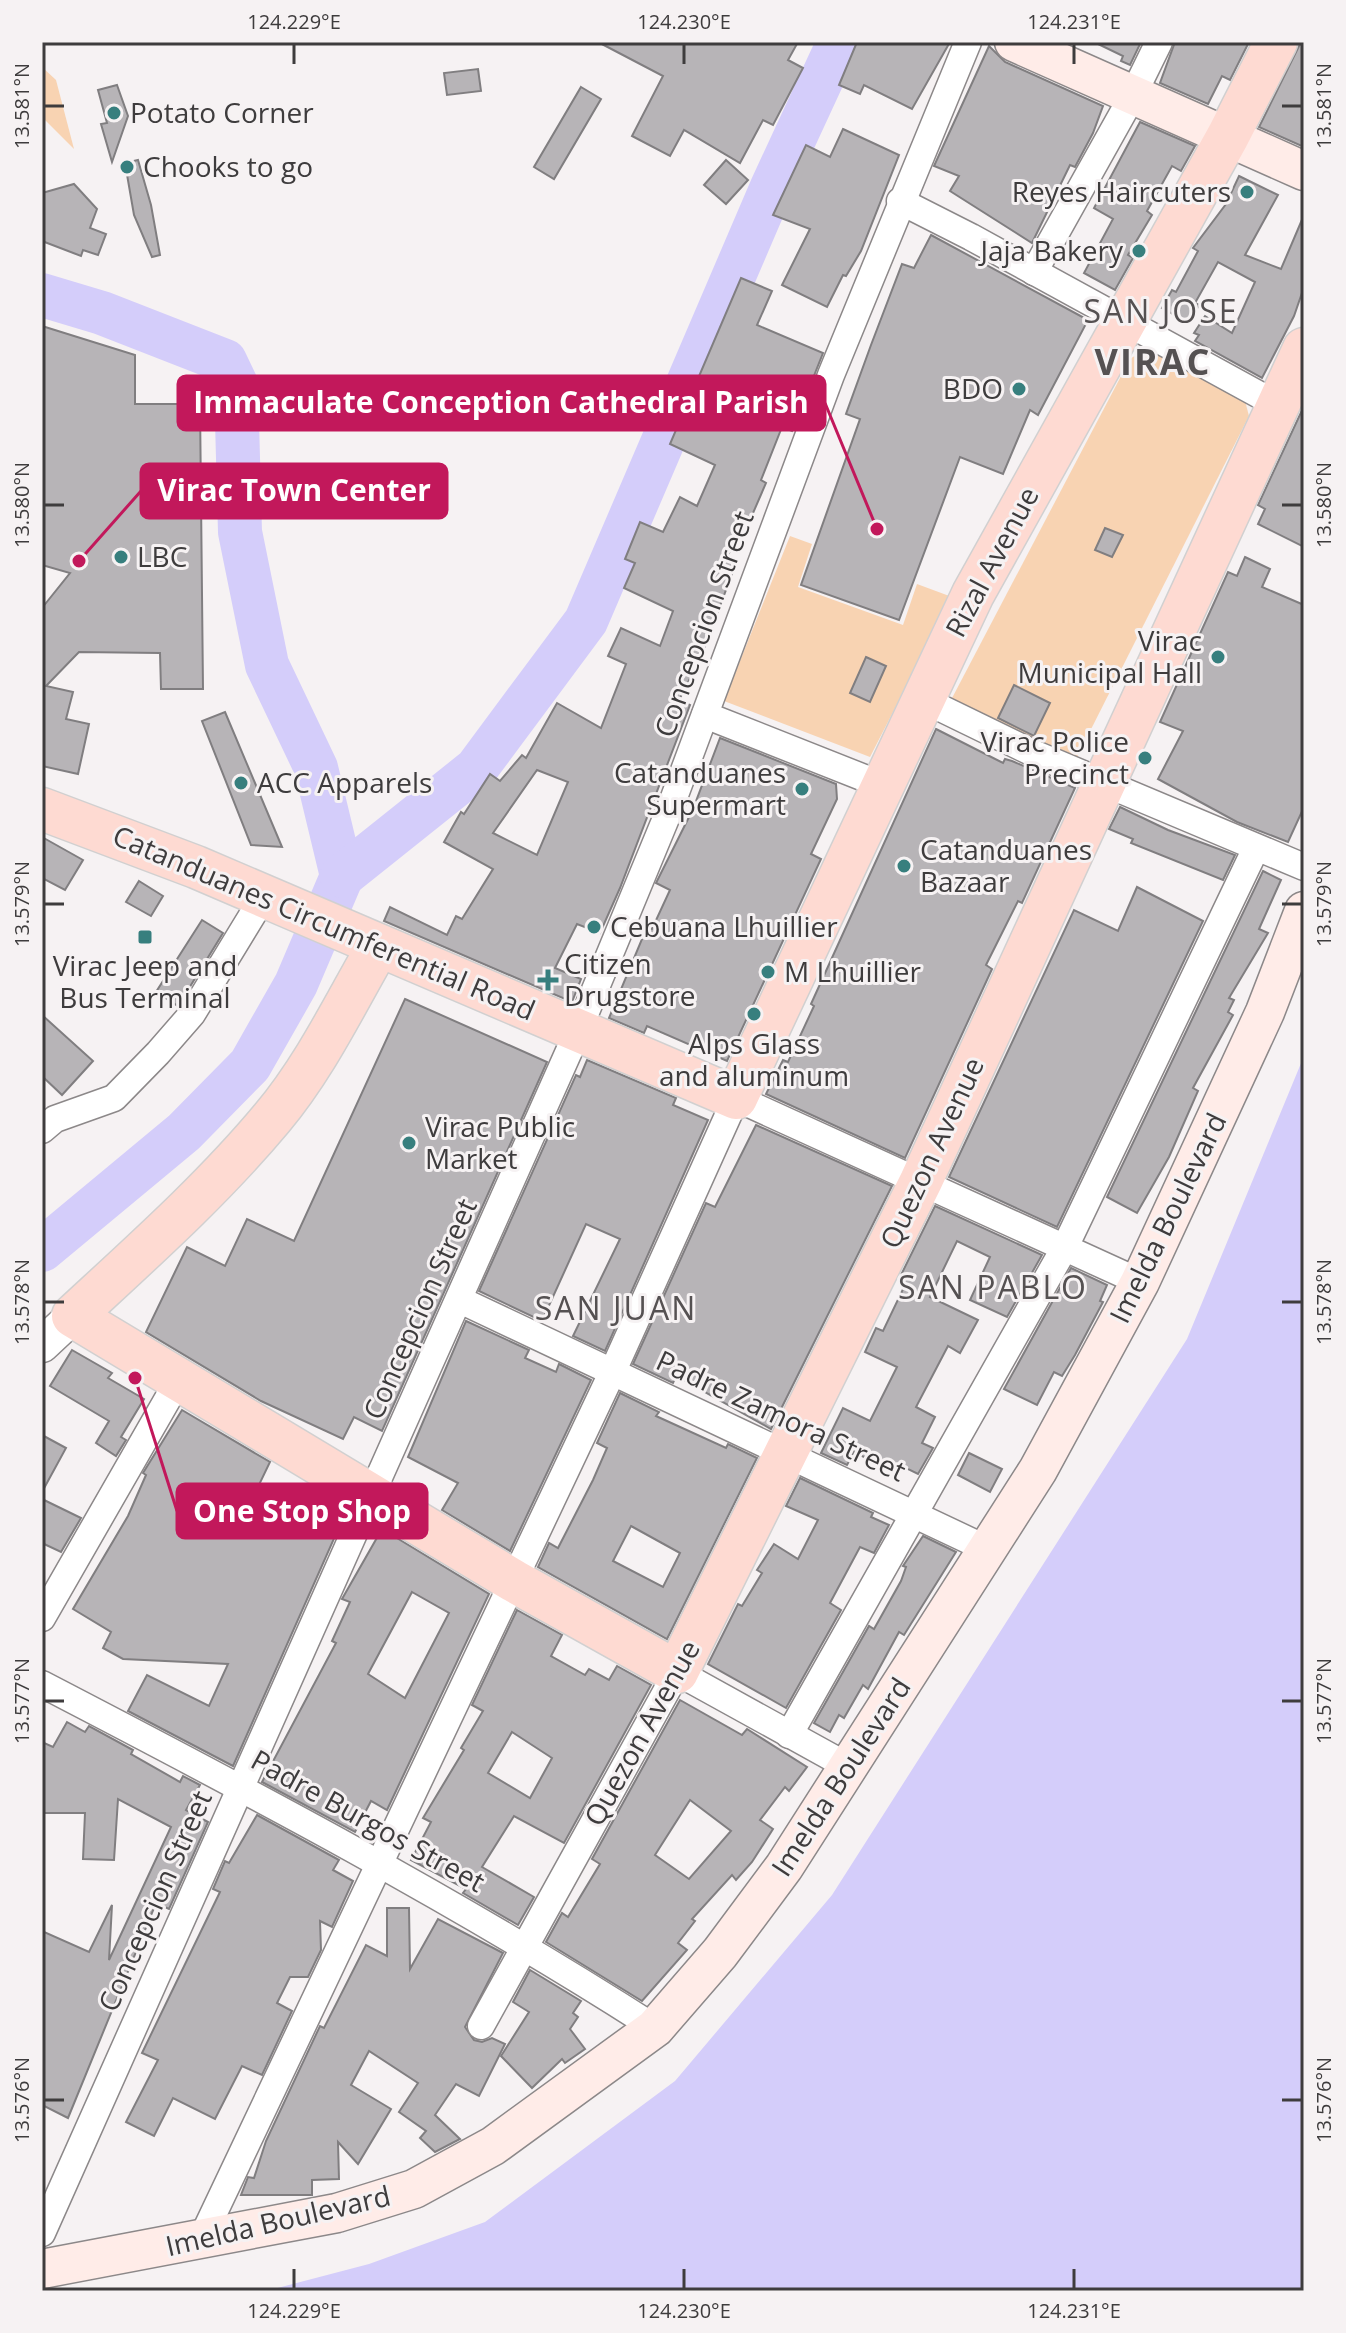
<svg xmlns="http://www.w3.org/2000/svg" width="1346" height="2333" viewBox="0 0 1346 2333" font-family="'Open Sans',sans-serif">
<rect width="100%" height="100%" fill="#f6f2f3"/>
<g fill="#f8d3b2">
<polygon points="42,67 56,80 74,149 42,117"/>
<polygon points="1158,352 1244,397 1249,416 1074,763 951,700 1130,359 1139,353"/>
<polygon points="790,536 812,544 798,587 903,625 917,584 952,597 870,757 724,701"/>
</g>
<polygon fill="#d4cdfa" points="1304,1056 1304,2291 266,2291 369,2264 485,2222 675,2081 832,1895 1187,1339"/>
<g fill="none" stroke-linecap="round" stroke-linejoin="round">
<g stroke="#d4cdfa" stroke-width="44">
<polyline points="42,295 102,313 225,361 236,384 240,532 267,665 316,768 342,876 296,984 250,1065 184,1132 42,1250"/>
<polyline points="342,876 476,769 586,621 772,187 839,42"/>
</g>
</g>
<g fill="#b7b4b7" stroke="#807e80" stroke-width="2" fill-rule="evenodd">
<polygon points="598,42 798,42 788,60 803,68 773,125 763,120 740,163 684,130 670,156 632,136 663,76"/>
<polygon points="857,42 950,42 912,109 864,85 860,94 839,85"/>
<polygon points="1094,42 1141,42 1130,65 1121,61 1123,56"/>
<polygon points="1175,42 1249,42 1230,80 1222,76 1208,104 1160,83"/>
<polygon points="1301,42 1304,42 1304,147 1259,127"/>
<polygon points="989,46 1005,62 1103,106 1093,133 1075,167 1070,165 1032,243 950,191 959,176 934,166"/>
<polygon points="478,69 481,91 447,95 444,73"/>
<polygon points="117,85 128,116 112,162 101,124 107,123 98,90"/>
<polygon points="581,87 601,99 554,179 534,167"/>
<polygon points="1140,122 1195,146 1181,171 1172,166 1147,211 1152,215 1128,255 1133,258 1115,290 1084,273 1113,219 1094,208"/>
<polygon points="843,129 899,155 861,251 846,276 843,275 827,307 782,285 810,229 773,215 806,145 830,157"/>
<polygon points="138,160 151,205 160,255 152,257 134,215 125,163"/>
<polygon points="726,160 748,180 726,204 704,185"/>
<polygon points="1239,176 1278,195 1245,255 1281,269 1304,215 1304,287 1294,316 1262,378 1195,341 1199,335 1194,333 1205,316 1232,333 1255,282 1218,262 1195,303 1199,305 1189,323 1162,308 1172,290 1176,292 1198,251 1193,248 1226,204"/>
<polygon points="74,184 97,209 90,228 106,234 98,255 83,250 81,256 42,241 42,193"/>
<polygon points="931,235 1088,320 1038,415 1030,410 1003,474 960,457 899,620 801,585 860,419 846,414 871,345 902,264 914,268"/>
<path d="M741 278 772 291 757 325 823 353 792 431 782 427 761 480 766 483 750 520 746 519 726 559 736 563 701 657 679 700 690 705 620 888 600 933 577 924 555 968 581 979 572 1002 384 921 390 907 447 935 456 916 462 919 493 869 444 842 461 812 464 814 490 774 500 781 522 755 526 758 557 703 601 728 626 664 608 656 621 628 660 646 673 611 624 588 635 563 625 559 640 522 663 532 680 497 697 506 715 465 670 444ZM537 770 568 782 537 855 493 833Z"/>
<polygon points="42,326 135,355 135,404 200,404 203,689 161,689 160,653 79,652 46,686 73,692 66,719 89,724 78,774 42,766 42,608 70,573 42,565"/>
<polygon points="1304,406 1304,547 1258,524 1265,509 1258,505"/>
<polygon points="1105,528 1123,535 1112,557 1095,550"/>
<polygon points="1245,557 1270,569 1262,587 1304,605 1304,807 1288,842 1237,822 1158,779 1183,731 1160,722 1228,572 1237,576"/>
<polygon points="866,657 886,666 870,702 850,693"/>
<polygon points="1014,685 1050,703 1034,736 998,718"/>
<polygon points="225,712 282,847 251,845 202,721"/>
<polygon points="936,729 1003,763 1005,759 1012,761 1075,788 1022,903 1018,901 986,965 992,969 905,1158 766,1094 783,1060 788,1062 814,1006 811,1004"/>
<polygon points="720,738 836,784 837,799 811,854 821,859 727,1061 647,1026 644,1033 609,1018 647,927 652,929 670,890 656,883 693,809"/>
<polygon points="1120,807 1168,830 1235,855 1223,880 1131,843 1133,839 1109,829"/>
<polygon points="42,837 83,860 65,890 42,878"/>
<polygon points="1263,871 1281,880 1259,929 1268,933 1229,998 1234,1000 1228,1012 1233,1015 1193,1088 1198,1091 1169,1157 1137,1213 1107,1197"/>
<polygon points="139,881 163,896 151,916 126,902"/>
<polygon points="1137,887 1203,921 1057,1227 949,1177 1074,910 1118,931"/>
<polygon points="202,920 223,933 178,1006 156,992"/>
<polygon points="405,999 547,1062 382,1431 354,1417 343,1439 261,1401 146,1332 187,1247 225,1266 247,1219 294,1241"/>
<polygon points="42,1015 93,1061 62,1095 42,1076"/>
<polygon points="587,1060 676,1098 673,1105 708,1120 605,1351 573,1336 620,1239 586,1224 542,1321 479,1291 576,1075 580,1077"/>
<polygon points="756,1125 892,1186 771,1429 676,1376 673,1383 633,1364 706,1203 715,1207"/>
<polygon points="935,1206 1042,1255 1007,1317 970,1300 990,1257 957,1241 930,1297 978,1320 960,1353 948,1346 916,1407 935,1417 922,1443 933,1448 918,1474 898,1464 894,1472 854,1452 847,1465 821,1453 843,1408 870,1421 897,1367 865,1352 876,1328 883,1331 906,1283 899,1279"/>
<polygon points="1071,1268 1107,1285 1100,1301 1103,1302 1075,1355 1062,1376 1054,1372 1037,1405 1004,1389"/>
<polygon points="466,1321 529,1350 525,1358 556,1372 559,1364 591,1380 510,1551 442,1510 458,1483 408,1457"/>
<polygon points="72,1350 112,1373 108,1378 144,1399 121,1437 126,1440 116,1456 96,1443 109,1421 50,1386"/>
<path d="M620 1393 659 1412 656 1416 726 1448 728 1444 757 1458 667 1639 538 1567 549 1543 558 1548 593 1480 607 1448 597 1443ZM631 1526 680 1553 663 1587 613 1561Z"/>
<polygon points="182,1410 270,1462 256,1491 310,1486 334,1501 336,1516 344,1516 233,1766 128,1711 147,1675 209,1706 228,1664 123,1659 103,1648 111,1632 73,1609 128,1516 146,1475 143,1473"/>
<polygon points="42,1435 66,1448 42,1492"/>
<polygon points="969,1453 1002,1469 990,1492 958,1475"/>
<polygon points="800,1478 873,1513 871,1517 889,1525 874,1553 860,1547 830,1603 841,1610 786,1708 708,1664 738,1604 742,1606 762,1573 757,1570 774,1544 798,1559 818,1520 786,1506"/>
<polygon points="42,1499 81,1518 61,1552 42,1543"/>
<path d="M382 1529 489 1594 387 1810 371 1801 355 1832 262 1782 336 1643 332 1641 350 1602 342 1599ZM412 1592 449 1613 405 1698 368 1674Z"/>
<polygon points="923,1536 956,1552 904,1635 899,1632 868,1689 863,1685 844,1718 839,1715 830,1732 814,1723 869,1626 874,1629 901,1581 906,1567 903,1566"/>
<path d="M517 1610 562 1635 551 1656 585 1675 589 1669 609 1680 617 1666 651 1685 564 1843 514 1816 482 1867 534 1897 518 1925 463 1893 466 1889 411 1860 431 1822 423 1818 464 1750 461 1748 483 1711 472 1705ZM512 1732 552 1758 530 1798 488 1773Z"/>
<path d="M680 1700 742 1735 747 1729 807 1767 789 1791 785 1787 760 1820 773 1829 752 1862 736 1880 732 1875 692 1919 695 1921 678 1943 687 1950 642 2001 546 1942 562 1913 568 1917 600 1864 592 1859ZM690 1800 731 1831 689 1879 655 1855Z"/>
<polygon points="67,1722 85,1732 89,1726 133,1750 131,1754 180,1782 183,1776 200,1785 186,1810 208,1822 169,1909 156,1903 68,2118 42,2105 42,1931 89,1952 112,1905 109,1960 171,1827 118,1799 114,1860 83,1859 85,1813 42,1813 42,1742 53,1747"/>
<polygon points="257,1815 339,1860 333,1870 353,1881 332,1927 320,1921 321,1950 308,1977 290,1977 277,2003 292,2011 262,2075 242,2066 215,2119 173,2098 154,2136 126,2122 158,2060 142,2053 220,1892 213,1889 225,1861 229,1863"/>
<polygon points="387,1908 409,1908 410,1969 438,1919 503,1953 465,2027 474,2040 482,2042 492,2038 505,2044 479,2096 456,2084 435,2115 460,2139 435,2152 420,2138 426,2131 399,2112 418,2083 369,2051 351,2085 391,2109 358,2164 338,2142 339,2179 312,2180 312,2195 241,2195 248,2177 254,2178 266,2141 320,2026 324,2028 366,1945 387,1956"/>
<polygon points="530,1970 581,2001 573,2013 578,2017 570,2029 585,2049 565,2063 562,2059 532,2088 501,2056 529,2012 513,2002"/>
</g>
<g fill="none" stroke-linecap="round" stroke-linejoin="round">
<g stroke="#8c8889" stroke-width="29">
<g id="minor">
<polyline points="900,201 971,237 1278,405"/>
<polyline points="1034,272 1133,95 1159,42"/>
<polyline points="922,699 1033,753 1304,867"/>
<polyline points="705,715 882,785"/>
<polyline points="42,1130 55,1119 114,1098 158,1053 192,1014 264,896"/>
<polyline points="460,1300 987,1549"/>
<polyline points="42,1618 178,1381"/>
<path d="M42 1684C250 1792 457 1901 655 2028"/>
<polyline points="789,1735 1065,1247 1256,848"/>
<polyline points="481,2026 677,1672 849,1767"/>
<polyline points="42,2233 578,1031 669,811 831,375 968,42"/>
<polyline points="201,2240 612,1373 736,1098 1140,1282"/>
</g>
</g>
<g stroke="#8c8889" stroke-width="37">
<polyline id="tertiary" points="42,1345 73,1316"/>
</g>
<g stroke="#8c8889" stroke-width="41">
<g id="secondary">
<polyline points="1014,42 1304,171"/>
<polyline points="42,2269 337,2213 414,2189 493,2146 655,2028 720,1953 784,1867 1038,1470 1140,1282 1265,1012 1304,911"/>
</g>
</g>
<g stroke="#d1d0d0" stroke-width="45">
<g id="primary">
<polyline points="42,809 196,867 736,1098 973,594 1228,136 1276,42"/>
<path d="M378 947C345 1004 315 1067 272 1118 212 1190 141 1253 73 1316L514 1581 677 1672 921 1181 1304 349"/>
</g>
</g>
<use href="#minor" stroke="#fff" stroke-width="26"/>
<use href="#tertiary" stroke="#fff" stroke-width="34"/>
<use href="#secondary" stroke="#ffece8" stroke-width="38"/>
<use href="#primary" stroke="#fedad2" stroke-width="42"/>
</g>
<path fill="none" stroke="#3e3c3d" stroke-width="3" d="M294 44V64M684 44V64M1074 44V64M44 106H64M1282 106H1302M44 505H64M1282 505H1302M44 904H64M1282 904H1302M44 1302H64M1282 1302H1302M44 1701H64M1282 1701H1302M44 2100H64M1282 2100H1302M294 2269V2289M684 2269V2289M1074 2269V2289"/>
<g fill="#377f7e" stroke="#f6f2f3" stroke-width="3">
<circle cx="114" cy="113" r="8"/>
<circle cx="127" cy="167" r="8"/>
<circle cx="1247" cy="192" r="8"/>
<circle cx="1139" cy="251" r="8"/>
<circle cx="1019" cy="389" r="8"/>
<circle cx="121" cy="557" r="8"/>
<circle cx="1218" cy="657" r="8"/>
<circle cx="1145" cy="758" r="8"/>
<circle cx="241" cy="783" r="8"/>
<circle cx="802" cy="789" r="8"/>
<circle cx="904" cy="866" r="8"/>
<circle cx="594" cy="927" r="8"/>
<rect x="137" y="929" width="16" height="16" rx="4"/>
<circle cx="768" cy="972" r="8"/>
<path d="M544 968h8v8h8v8h-8v8h-8v-8h-8v-8h8z"/>
<circle cx="754" cy="1014" r="8"/>
<circle cx="409" cy="1143" r="8"/>
</g>
<g text-anchor="middle" stroke-width="6" stroke-linejoin="round" paint-order="stroke">
<g font-size="28" fill="#3e3c3d" stroke="#f6f2f3" text-anchor="start">
<text x="130" y="123">Potato Corner</text>
<text x="143" y="177">Chooks to go</text>
<text x="1231" y="202" text-anchor="end">Reyes Haircuters</text>
<text x="1123" y="261" text-anchor="end">Jaja Bakery</text>
<text x="1003" y="399" text-anchor="end">BDO</text>
<text x="137" y="567">LBC</text>
<text x="1202" y="651" text-anchor="end">Virac<tspan x="1202" dy="32">Municipal Hall</tspan></text>
<text x="1129" y="752" text-anchor="end">Virac Police<tspan x="1129" dy="32">Precinct</tspan></text>
<text x="786" y="783" text-anchor="end">Catanduanes<tspan x="786" dy="32">Supermart</tspan></text>
<text x="257" y="793">ACC Apparels</text>
<text x="920" y="860">Catanduanes<tspan x="920" dy="32">Bazaar</tspan></text>
<text x="610" y="937">Cebuana Lhuillier</text>
<text x="564" y="974">Citizen<tspan x="564" dy="32">Drugstore</tspan></text>
<text x="145" y="976" text-anchor="middle">Virac Jeep and<tspan x="145" dy="32">Bus Terminal</tspan></text>
<text x="784" y="982">M Lhuillier</text>
<text x="754" y="1054" text-anchor="middle">Alps Glass<tspan x="754" dy="32">and aluminum</tspan></text>
<text x="425" y="1137">Virac Public<tspan x="425" dy="32">Market</tspan></text>
</g>
<g font-size="28" fill="#3e3c3d" stroke="#f6f2f3">
<text transform="translate(992 562) rotate(-62)" y="10">Rizal Avenue</text>
<text transform="translate(704 624) rotate(-70)" y="10">Concepcion Street</text>
<text transform="translate(324 923) rotate(23)" y="10">Catanduanes Circumferential Road</text>
<text transform="translate(932 1153) rotate(-65)" y="10">Quezon Avenue</text>
<text transform="translate(1168 1218) rotate(-64)" y="10">Imelda Boulevard</text>
<text transform="translate(420 1309) rotate(-66)" y="10">Concepcion Street</text>
<text transform="translate(781 1416) rotate(25)" y="10">Padre Zamora Street</text>
<text transform="translate(642 1733) rotate(-61)" y="10">Quezon Avenue</text>
<text transform="translate(841 1777) rotate(-57)" y="10">Imelda Boulevard</text>
<text transform="translate(368 1821) rotate(29)" y="10">Padre Burgos Street</text>
<text transform="translate(155 1901) rotate(-66)" y="10">Concepcion Street</text>
<text transform="translate(278 2221) rotate(-13)" y="10">Imelda Boulevard</text>
</g>
<g font-size="32" letter-spacing="2" fill="#555152" stroke="#f6f2f3">
<text x="1161" y="323">SAN JOSE</text>
<text x="993" y="1299">SAN PABLO</text>
<text x="616" y="1320">SAN JUAN</text>
</g>
<g font-size="36" font-weight="bold" letter-spacing="2" fill="#555152" stroke="#f6f2f3">
<text x="1153" y="375">VIRAC</text>
</g>
</g>
<path fill="none" stroke="#c2185b" stroke-width="3" d="M877 529L825 403M79 561L141 491M135 1378L177 1511"/>
<g fill="#c2185b" stroke="#f6f2f3" stroke-width="3">
<circle cx="877" cy="529" r="8"/>
<circle cx="79" cy="561" r="8"/>
<circle cx="135" cy="1378" r="8"/>
</g>
<g fill="#c2185b" stroke="#c2185b" stroke-width="3">
<rect x="178" y="376" width="647" height="54" rx="8"/>
<rect x="141" y="464" width="306" height="54" rx="8"/>
<rect x="177" y="1484" width="250" height="54" rx="8"/>
</g>
<g font-size="30" text-anchor="middle" font-weight="bold" fill="#fff">
<text x="501" y="413">Immaculate Conception Cathedral Parish</text>
<text x="294" y="501">Virac Town Center</text>
<text x="302" y="1522">One Stop Shop</text>
</g>
<rect width="1346" height="2333" fill="none" stroke="#f6f2f3" stroke-width="88"/>
<rect x="44" y="44" width="1258" height="2245" fill="none" stroke="#3e3c3d" stroke-width="3"/>
<g font-size="20" text-anchor="middle" fill="#3e3c3d">
<text x="294" y="29">124.229°E</text>
<text x="684" y="29">124.230°E</text>
<text x="1074" y="29">124.231°E</text>
<text transform="translate(22 106) rotate(-90)" y="7">13.581°N</text>
<text transform="translate(1324 106) rotate(-90)" y="7">13.581°N</text>
<text transform="translate(22 505) rotate(-90)" y="7">13.580°N</text>
<text transform="translate(1324 505) rotate(-90)" y="7">13.580°N</text>
<text transform="translate(22 904) rotate(-90)" y="7">13.579°N</text>
<text transform="translate(1324 904) rotate(-90)" y="7">13.579°N</text>
<text transform="translate(22 1302) rotate(-90)" y="7">13.578°N</text>
<text transform="translate(1324 1302) rotate(-90)" y="7">13.578°N</text>
<text transform="translate(22 1701) rotate(-90)" y="7">13.577°N</text>
<text transform="translate(1324 1701) rotate(-90)" y="7">13.577°N</text>
<text transform="translate(22 2100) rotate(-90)" y="7">13.576°N</text>
<text transform="translate(1324 2100) rotate(-90)" y="7">13.576°N</text>
<text x="294" y="2318">124.229°E</text>
<text x="684" y="2318">124.230°E</text>
<text x="1074" y="2318">124.231°E</text>
</g>
</svg>
